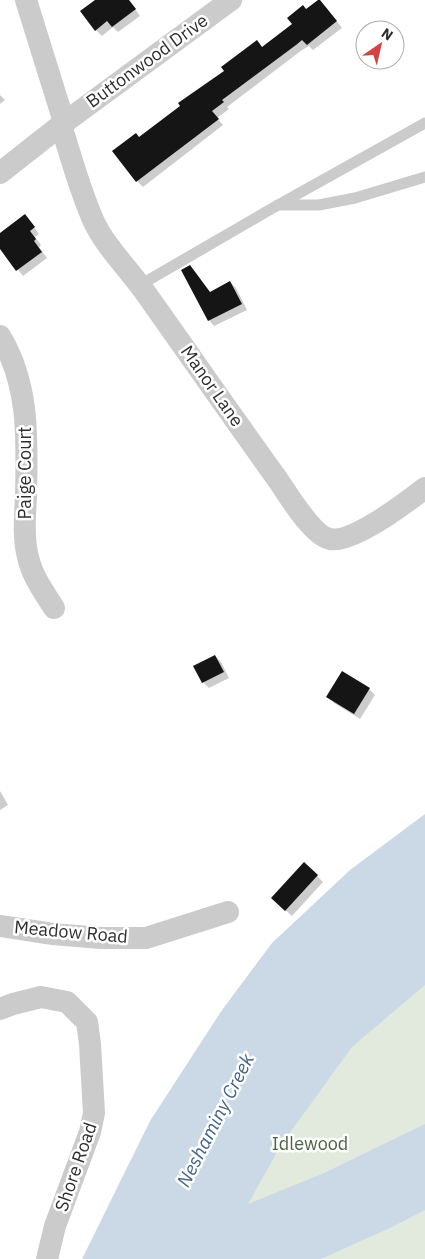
<svg xmlns="http://www.w3.org/2000/svg" width="425" height="1259" viewBox="0 0 425 1259" font-family="'IBM Plex Sans',sans-serif">
<rect width="100%" height="100%" fill="#fff"/>
<polygon fill="#e2e9dd" points="425,878 425,1259 108,1259"/>
<polygon fill="#cbd9e7" points="425,814 425,985 352,1047 281,1145 248,1204 324,1173 425,1124 425,1210 392,1227 321,1259 82,1259 150,1121 222,1010 272,943 350,870"/>
<g fill="#0003">
<polygon points="97,0 129,0 140,16 118,32 113,27 102,36 96,30"/>
<polygon points="325,6 342,28 313,50 309,46 302,50 227,107 229,109 217,118 223,125 143,187 137,181 139,138 226,71 257,42 263,48 294,24 306,10"/>
<polygon points="0,95 5,100 0,104"/>
<polygon points="30,222 39,234 35,237 41,245 39,247 47,258 23,276 0,247 0,234"/>
<polygon points="183,270 210,293 230,282 236,288 247,310 214,326 209,320"/>
<polygon points="215,656 221,662 229,678 209,688 203,682"/>
<polygon points="369,689 375,695 360,719 334,703 328,697"/>
<polygon points="0,791 8,805 0,810"/>
<polygon points="304,863 323,882 292,916 272,898"/>
</g>
<g fill="#151515">
<polygon points="95,0 129,0 136,9 112,27 107,21 95,31 80,11"/>
<polygon points="318,0 320,0 337,21 307,45 302,40 296,45 222,100 224,102 212,111 219,119 136,182 112,151 136,133 139,137 180,106 178,103 224,71 221,67 257,40 262,47 292,24 287,18 303,5 306,9"/>
<polygon points="25,214 35,227 30,231 36,239 34,241 42,252 16,271 0,249 0,233"/>
<polygon points="190,265 210,292 230,281 242,304 208,321 181,270"/>
<polygon points="215,655 224,672 202,683 193,666"/>
<polygon points="342,671 370,688 354,714 326,697"/>
<polygon points="304,862 318,875 285,911 271,898"/>
</g>
<g fill="none" stroke-linecap="round" stroke-linejoin="round">
<g stroke="#cbcbcb" stroke-width="11">
<polyline points="278,205 425,123"/>
<polyline points="140,285 278,205 319,205 355,198 425,177"/>
</g>
<g stroke="#cbcbcb" stroke-width="22">
<polyline points="26,0 64,122"/>
<path d="M61 125C71 157 80 191 94 222 107 249 130 270 147 295 191 357 234 419 278 480 288 495 313 536 330 539 352 544 407 502 425 488"/>
<polyline points="0,173 61,125 231,0"/>
<path d="M0 336C30 385 27 441 26 496 25 516 23 538 28 557 32 576 44 592 54 608"/>
<polyline points="0,926 53,934 101,938 146,938 228,912"/>
<polyline points="0,1009 13,1004 41,997 67,1002 87,1022 90,1044 94,1113 90,1132 55,1226 47,1259"/>
</g>
</g>
<g text-anchor="middle" stroke-width="5" stroke-linejoin="round" paint-order="stroke">
<g font-size="18" fill="#2e2e2e" stroke="#fff">
<text transform="translate(147 61) rotate(-36)" y="6">Buttonwood Drive</text>
<text transform="translate(212 386) rotate(55)" y="6">Manor Lane</text>
<text transform="translate(25 473) rotate(-90)" y="6">Paige Court</text>
<text transform="translate(71 932) rotate(5)" y="6">Meadow Road</text>
<text transform="translate(76 1167) rotate(-71)" y="6">Shore Road</text>
</g>
<g font-size="18" fill="#4d6440" stroke="#fff">
<text x="310" y="1150">Idlewood</text>
</g>
<g font-size="19" font-style="italic" fill="#446687" stroke="#fff">
<text transform="translate(215 1120) rotate(-63)" y="7">Neshaminy Creek</text>
</g>
</g>
<g transform="translate(380 45) rotate(34)"><circle r="24" fill="#ffffff" stroke="#ababab"/>
<path d="M0-4L9 19L0 12L-9 19Z" fill="#d34541"/>
<text y="-8" font-size="14" font-weight="bold" text-anchor="middle" fill="#2e2e2e">N</text>
</g>
</svg>
